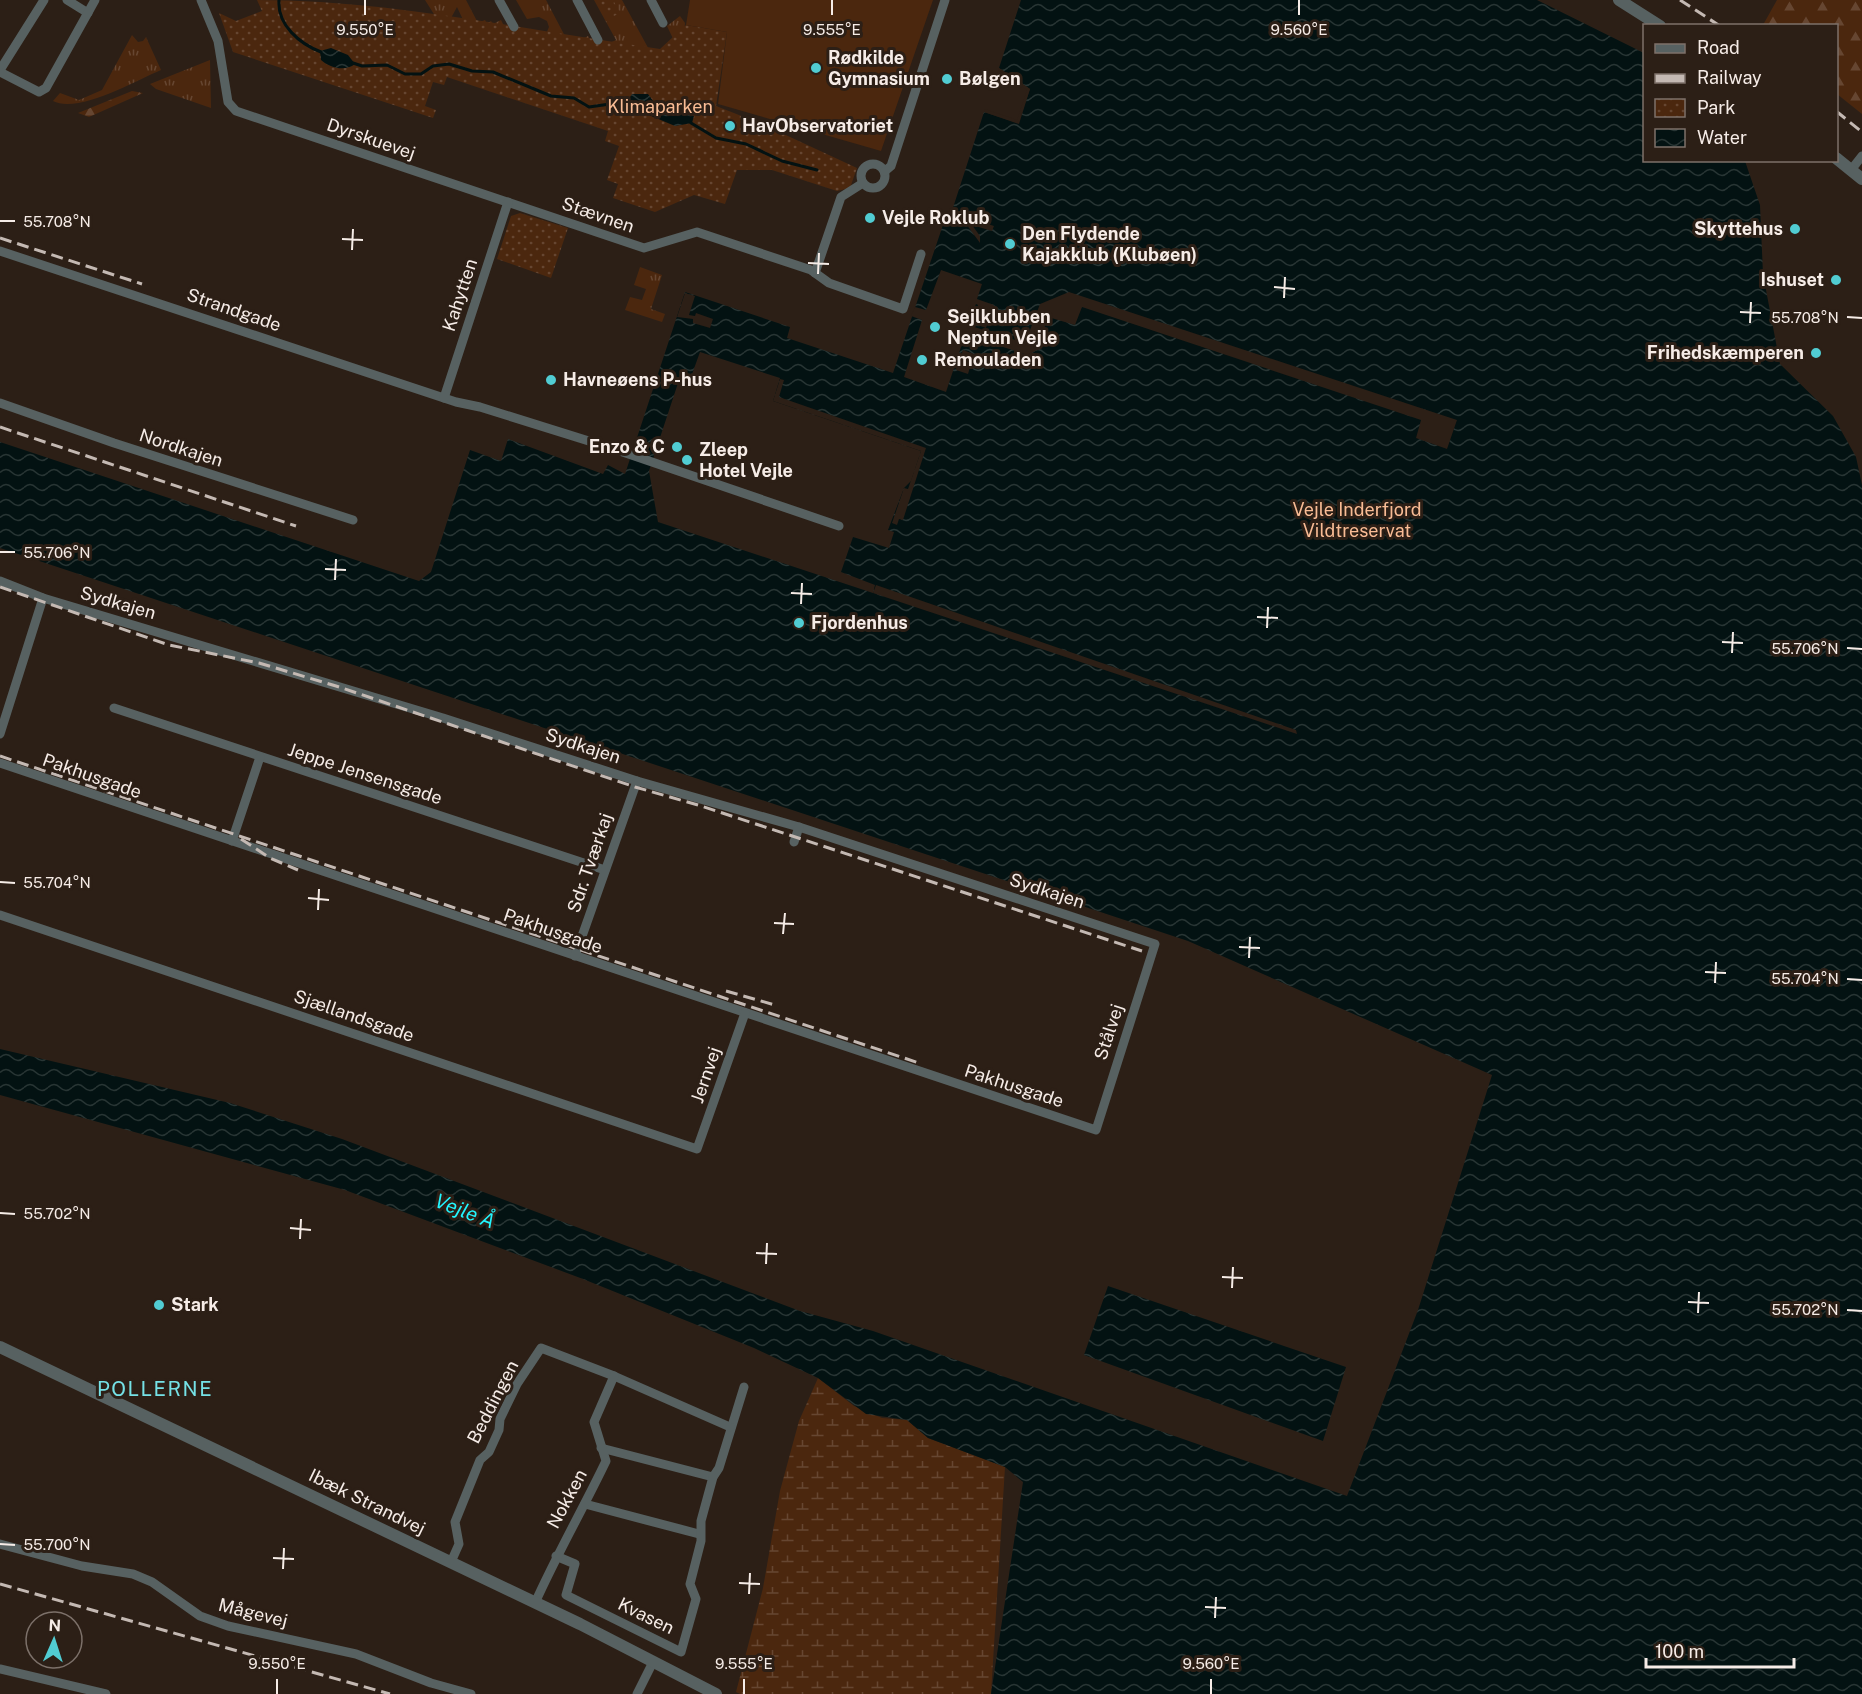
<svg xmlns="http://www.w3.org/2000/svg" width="1862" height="1694" viewBox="0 0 1862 1694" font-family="'Public Sans',sans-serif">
<defs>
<pattern id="grass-tufts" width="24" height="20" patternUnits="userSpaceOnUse" patternTransform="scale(1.5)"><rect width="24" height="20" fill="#4b270e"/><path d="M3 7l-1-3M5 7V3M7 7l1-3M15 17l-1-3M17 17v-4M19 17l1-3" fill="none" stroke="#664631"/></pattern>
<pattern id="forest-firs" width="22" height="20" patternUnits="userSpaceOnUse" patternTransform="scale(1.5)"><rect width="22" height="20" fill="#4b270e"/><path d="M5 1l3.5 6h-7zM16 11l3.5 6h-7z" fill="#664631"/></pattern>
<pattern id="wetland-marsh" width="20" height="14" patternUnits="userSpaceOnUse" patternTransform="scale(1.5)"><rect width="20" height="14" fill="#4b270e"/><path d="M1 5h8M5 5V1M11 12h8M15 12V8" fill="none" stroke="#664631"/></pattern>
<pattern id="park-dots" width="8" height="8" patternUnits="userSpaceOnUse" patternTransform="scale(1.5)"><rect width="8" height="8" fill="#4b270e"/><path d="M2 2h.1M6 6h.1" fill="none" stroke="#664631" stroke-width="1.8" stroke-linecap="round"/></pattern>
<pattern id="water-waves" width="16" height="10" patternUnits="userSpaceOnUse" patternTransform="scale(1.5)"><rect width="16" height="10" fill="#031212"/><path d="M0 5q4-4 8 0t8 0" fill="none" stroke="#283534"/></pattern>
</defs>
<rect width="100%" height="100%" fill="#2c1f16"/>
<g fill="url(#grass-tufts)">
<polygon points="425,0 466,0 478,23 485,20 487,24 491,21 493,24 501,20 505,28 466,26 457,7 451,18 437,19"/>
<path d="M516 0H546L567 40 575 37 578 41 588 36 594 47C576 53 559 49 546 34L549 27 547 21 539 17 527 19Z"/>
<polygon points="594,0 622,0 652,55 607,44 616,40"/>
<polygon points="680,16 685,23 682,52 679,51 667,26"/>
<path d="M132 35 138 42 143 41 146 37 161 70C135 81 78 114 53 101L60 93 79 100 102 90Z"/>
<polygon points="210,60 211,108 156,89 150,84"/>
<polygon points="640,267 662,275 651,309 665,314 662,322 625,310 630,297 642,300 646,289 634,285"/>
</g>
<g fill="url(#forest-firs)">
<polygon points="1777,0 1862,0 1862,114 1837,94 1836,26 1763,25"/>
<polygon points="132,91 143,93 89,117 78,113"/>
</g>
<polygon fill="url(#wetland-marsh)" points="818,1378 854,1406 882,1418 907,1420 928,1438 1005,1467 991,1694 740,1694 736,1692 763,1588 780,1491 799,1421"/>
<g fill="url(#park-dots)">
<path d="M257 0C392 0 525 30 660 49L686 25 727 32 716 106 762 124 857 168 850 188 837 191 772 170H737L725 204 694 195 655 212 613 198 618 184 607 180 619 146 605 141 608 131 447 77 444 85 433 82 425 106 436 110 433 118 233 52 219 13 236 21 262 11Z"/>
<polygon points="597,0 613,0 620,13 608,19"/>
<polygon points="520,213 568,228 551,278 497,259 511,216"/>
</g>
<polygon fill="#4b270e" points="690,0 933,0 881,151 718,104 727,32 686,25"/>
<g fill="url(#water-waves)" fill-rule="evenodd">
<path d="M1021 0H1537L1644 53V160L1745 161 1760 205 1763 274 1780 364 1833 416 1856 457 1862 485V1694H991L1023 1482 1005 1467 928 1438 907 1420 866 1414 818 1378 754 1348 583 1279 345 1190 0 1095V1049L230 1103 342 1139 800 1311 873 1331 1347 1496 1418 1310 1492 1075 1188 941 0 548V442L419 581 431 572 470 450 501 461 508 439 603 474 608 465 625 474 685 292 790 327 787 338 893 373 946 216 950 217 984 112 1018 123 1030 89 999 68ZM700 352 780 378 773 401 921 451 911 481 904 488 888 530 894 532 889 548 853 537 841 572 875 585 873 593 658 522 649 471 681 374 691 377Z"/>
<path d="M331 48 348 55 355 64C345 72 330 68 321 60L320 51Z"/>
<path d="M632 94H648C659 109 663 118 683 111L694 116 692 123 675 126 625 105Z"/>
<polygon points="1108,1286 1346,1367 1323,1441 1084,1355"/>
</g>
<g fill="#2c1f16">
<polygon points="999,68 1030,89 1019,124 984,112 985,109 1017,120 1027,90 998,70"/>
<polygon points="951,212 994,226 992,231 972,225 980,236 980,243 964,221 950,217"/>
<polygon points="941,270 982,284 977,299 994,305 986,328 972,323 978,305 976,304 968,325 1025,343 1040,304 1069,292 1457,420 1447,449 1416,438 1421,420 1082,307 1075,325 1048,317 1037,350 1028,355 965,335 946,392 904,377 922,320 911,316 915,307 926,310"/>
<polygon points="685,293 695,296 689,315 695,316 696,313 713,319 710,328 693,323 693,319 677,317"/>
<polygon points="963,350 974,354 968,374 956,370"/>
<polygon points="780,379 784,380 779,397 926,448 903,520 899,519 897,525 892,523 904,488 908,489 921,451 773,401"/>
<polygon points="876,585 1296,730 1297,734 873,593"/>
</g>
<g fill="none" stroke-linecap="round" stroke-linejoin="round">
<g stroke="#031212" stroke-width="3">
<path d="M279 0C277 25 300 44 321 52"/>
<polyline points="353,63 362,66 387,65 405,74 421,74 433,66 449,64 472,71 493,72 551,96 574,98 589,107 617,103 627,105"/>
<polyline points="691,123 716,138 746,144 782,161 817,170"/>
</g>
<g stroke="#576161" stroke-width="9">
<polyline points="67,0 88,13"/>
<polyline points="201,0 218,41 228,102 236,111 644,248 697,232 811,270 829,283 903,309 921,254"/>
<polyline points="499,0 514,27"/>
<polyline points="577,0 598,40"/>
<polyline points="651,0 663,23"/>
<polyline points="0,70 44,0"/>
<polyline points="0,72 39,92 46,88 95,0"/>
<circle cx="873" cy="176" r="12"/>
<polyline points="1851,170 1862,156"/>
<polyline points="885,171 891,166 945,0"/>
<polyline points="0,251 456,402 480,407 608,447 839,526"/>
<polyline points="815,273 841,197 863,183"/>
<polyline points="444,398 508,202"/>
<polyline points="0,403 114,443 353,520"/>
<polyline points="0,581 43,598 443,718 637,781 799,827 1155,944 1096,1130 0,763"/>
<polyline points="114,708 605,870"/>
<polyline points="0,734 43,598"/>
<polyline points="232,841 260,757"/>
<polyline points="794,842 799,827"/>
<polyline points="0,915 697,1149 745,1013"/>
<polyline points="575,956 637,781"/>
<polyline points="601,1448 713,1477"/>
<polyline points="585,1504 699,1534"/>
<polyline points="0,1544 82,1566 133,1574 152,1582 200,1616 228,1626 356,1654 431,1683 471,1694"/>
<polyline points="556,1556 575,1564 566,1595 681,1652 696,1599 690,1584 701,1541 701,1521 713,1477 719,1468 744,1387"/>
<polyline points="451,1562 459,1544 455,1522 480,1460 489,1452 499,1430 500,1419 517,1384 541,1348 614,1376 730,1427"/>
<path d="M535 1603C557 1554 583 1509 606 1461L594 1422 614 1376"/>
<polyline points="0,1669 106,1694"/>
<polyline points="637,1694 653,1662"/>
</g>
<g stroke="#576161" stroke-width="12">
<polyline points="1619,0 1660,26"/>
<polyline points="1836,158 1862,179"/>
<polyline points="0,1347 580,1624 716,1694"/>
</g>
<g stroke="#c4b9b3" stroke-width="3" stroke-dasharray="12 6" stroke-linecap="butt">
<polyline points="1680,0 1720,26"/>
<polyline points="1836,111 1862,132"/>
<polyline points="0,238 142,284"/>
<polyline points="0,427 296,526"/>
<polyline points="0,587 169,645 259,663 336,686 635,787 698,805 1142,951"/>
<polyline points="0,756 919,1063"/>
<polyline points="241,839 270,858 298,870"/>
<polyline points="726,991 775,1005"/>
<polyline points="0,1584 390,1694"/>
</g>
</g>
<path fill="none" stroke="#f6ece7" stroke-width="2" d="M365 15V0M832 15V0M1299 15V0M0 221H15M342 239 363 240M352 250 353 229M808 263 829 264M818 274 819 253M1274 287 1295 289M1284 298 1285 277M1740 312 1761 313M1847 317 1862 318M1750 323 1751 302M0 552H15M325 569 346 570M335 580 336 559M791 593 812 594M801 604 802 583M1257 617 1278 618M1267 628 1268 607M1722 642 1743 643M1847 648 1862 649M1732 653 1733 632M0 882 15 883M308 898 329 900M318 910 319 889M774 923 794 924M783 934 785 913M1239 947 1260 948M1249 958 1250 937M1705 972 1726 973M1847 979 1862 980M1715 983 1716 962M0 1213 15 1214M290 1228 311 1230M300 1239 301 1219M756 1253 777 1254M766 1264 767 1243M1222 1277 1243 1278M1232 1288 1233 1267M1688 1302 1709 1303M1847 1310 1862 1311M1698 1313 1699 1292M0 1544 15 1545M273 1558 294 1559M283 1569 284 1548M739 1583 760 1584M749 1594 750 1573M1205 1607 1226 1608M1215 1618 1216 1597M277 1694V1679M744 1694V1679M1211 1694V1679"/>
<g fill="#51ccd2" stroke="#2c1f16" stroke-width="2">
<circle cx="816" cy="68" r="6"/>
<circle cx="947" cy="79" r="6"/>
<circle cx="730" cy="126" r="6"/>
<circle cx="870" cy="218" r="6"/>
<circle cx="1795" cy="229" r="6"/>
<circle cx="1010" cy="244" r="6"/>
<circle cx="1836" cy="280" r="6"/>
<circle cx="935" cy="327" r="6"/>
<circle cx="1816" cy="353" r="6"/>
<circle cx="922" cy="360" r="6"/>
<circle cx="551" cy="380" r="6"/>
<circle cx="677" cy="447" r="6"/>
<circle cx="687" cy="460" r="6"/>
<circle cx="799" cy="623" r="6"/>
<circle cx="159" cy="1305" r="6"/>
</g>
<g text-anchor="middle" stroke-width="6" stroke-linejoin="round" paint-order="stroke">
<g font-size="18" font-weight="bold" fill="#f6ece7" stroke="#2c1f16" text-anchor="start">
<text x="828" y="64">Rødkilde<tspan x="828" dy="21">Gymnasium</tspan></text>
<text x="959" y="85">Bølgen</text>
<text x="742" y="132">HavObservatoriet</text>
<text x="882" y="224">Vejle Roklub</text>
<text x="1783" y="235" text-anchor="end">Skyttehus</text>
<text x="1022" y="240">Den Flydende<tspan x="1022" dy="21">Kajakklub (Klubøen)</tspan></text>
<text x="1824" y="286" text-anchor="end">Ishuset</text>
<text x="947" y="323">Sejlklubben<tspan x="947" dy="21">Neptun Vejle</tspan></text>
<text x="1804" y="359" text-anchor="end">Frihedskæmperen</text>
<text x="934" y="366">Remouladen</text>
<text x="563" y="386">Havneøens P-hus</text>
<text x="665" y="453" text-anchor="end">Enzo &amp; C</text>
<text x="699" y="456">Zleep<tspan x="699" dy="21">Hotel Vejle</tspan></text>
<text x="811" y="629">Fjordenhus</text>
<text x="171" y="1311">Stark</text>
</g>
<g font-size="18" fill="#f9bc95" stroke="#2c1f16">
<text x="660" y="113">Klimaparken</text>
<text x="1357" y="516">Vejle Inderfjord<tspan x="1357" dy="21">Vildtreservat</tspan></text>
</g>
<g font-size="18" fill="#f6ece7" stroke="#2c1f16">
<text transform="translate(371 139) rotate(19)" y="6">Dyrskuevej</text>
<text transform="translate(598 215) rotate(19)" y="6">Stævnen</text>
<text transform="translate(460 295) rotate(-72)" y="6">Kahytten</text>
<text transform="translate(234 310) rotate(19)" y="6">Strandgade</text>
<text transform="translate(181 448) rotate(18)" y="6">Nordkajen</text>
<text transform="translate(118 603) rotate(16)" y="6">Sydkajen</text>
<text transform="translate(583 746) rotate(18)" y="6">Sydkajen</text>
<text transform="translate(365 774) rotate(18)" y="6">Jeppe Jensensgade</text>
<text transform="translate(92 776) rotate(19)" y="6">Pakhusgade</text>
<text transform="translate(590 863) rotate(-71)" y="6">Sdr. Tværkaj</text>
<text transform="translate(1047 891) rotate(18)" y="6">Sydkajen</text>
<text transform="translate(553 931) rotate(19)" y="6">Pakhusgade</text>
<text transform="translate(354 1016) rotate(19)" y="6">Sjællandsgade</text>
<text transform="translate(1109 1032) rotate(-72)" y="6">Stålvej</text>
<text transform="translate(706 1075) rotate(-71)" y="6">Jernvej</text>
<text transform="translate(1014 1086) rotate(18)" y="6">Pakhusgade</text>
<text transform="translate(493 1402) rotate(-63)" y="6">Beddingen</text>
<text transform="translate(567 1499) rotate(-62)" y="6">Nokken</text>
<text transform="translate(367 1502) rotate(26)" y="6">Ibæk Strandvej</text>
<text transform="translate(253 1613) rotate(14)" y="6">Mågevej</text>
<text transform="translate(646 1616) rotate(26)" y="6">Kvasen</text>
</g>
<g font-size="20" font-style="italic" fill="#22f5fe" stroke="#2c1f16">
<text transform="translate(465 1211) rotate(21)" y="7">Vejle Å</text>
</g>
<g font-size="20" letter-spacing="1.5" fill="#75e1e6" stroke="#2c1f16">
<text x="155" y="1396">POLLERNE</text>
</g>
</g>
<g font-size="15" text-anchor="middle" fill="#f6ece7" stroke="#2c1f16" stroke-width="6" stroke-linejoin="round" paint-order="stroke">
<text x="365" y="35">9.550°E</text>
<text x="832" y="35">9.555°E</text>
<text x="1299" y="35">9.560°E</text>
<text x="57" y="227">55.708°N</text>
<text x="1805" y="323">55.708°N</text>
<text x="57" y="558">55.706°N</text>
<text x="1805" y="654">55.706°N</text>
<text x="57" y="888">55.704°N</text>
<text x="1805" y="984">55.704°N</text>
<text x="57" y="1219">55.702°N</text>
<text x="1805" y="1315">55.702°N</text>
<text x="57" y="1550">55.700°N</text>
<text x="277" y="1669">9.550°E</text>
<text x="744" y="1669">9.555°E</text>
<text x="1211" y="1669">9.560°E</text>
</g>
<rect x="1643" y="24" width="195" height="138" fill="#2c1f16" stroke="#7d716a" stroke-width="1.5"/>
<rect x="1655" y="44" width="30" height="9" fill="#576161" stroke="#7d716a" stroke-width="1.5"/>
<text x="1697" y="54" font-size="18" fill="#f6ece7">Road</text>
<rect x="1655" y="74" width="30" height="9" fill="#c4b9b3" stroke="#7d716a" stroke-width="1.5"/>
<text x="1697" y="84" font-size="18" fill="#f6ece7">Railway</text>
<rect x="1655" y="99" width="30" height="18" fill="url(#park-dots)" stroke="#7d716a" stroke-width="1.5"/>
<text x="1697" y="114" font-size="18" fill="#f6ece7">Park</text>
<rect x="1655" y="129" width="30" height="18" fill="url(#water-waves)" stroke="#7d716a" stroke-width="1.5"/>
<text x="1697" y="144" font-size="18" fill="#f6ece7">Water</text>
<g transform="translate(54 1640) rotate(3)"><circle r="28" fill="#2c1f16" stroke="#7d716a" stroke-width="1.5"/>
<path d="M0-4.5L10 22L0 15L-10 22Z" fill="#51ccd2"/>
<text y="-9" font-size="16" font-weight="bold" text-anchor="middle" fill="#f6ece7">N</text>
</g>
<path d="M1646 1658v9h148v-9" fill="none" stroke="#f6ece7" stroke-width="3"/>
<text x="1655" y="1658" font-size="18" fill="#f6ece7" stroke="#2c1f16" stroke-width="4.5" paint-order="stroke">100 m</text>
</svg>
